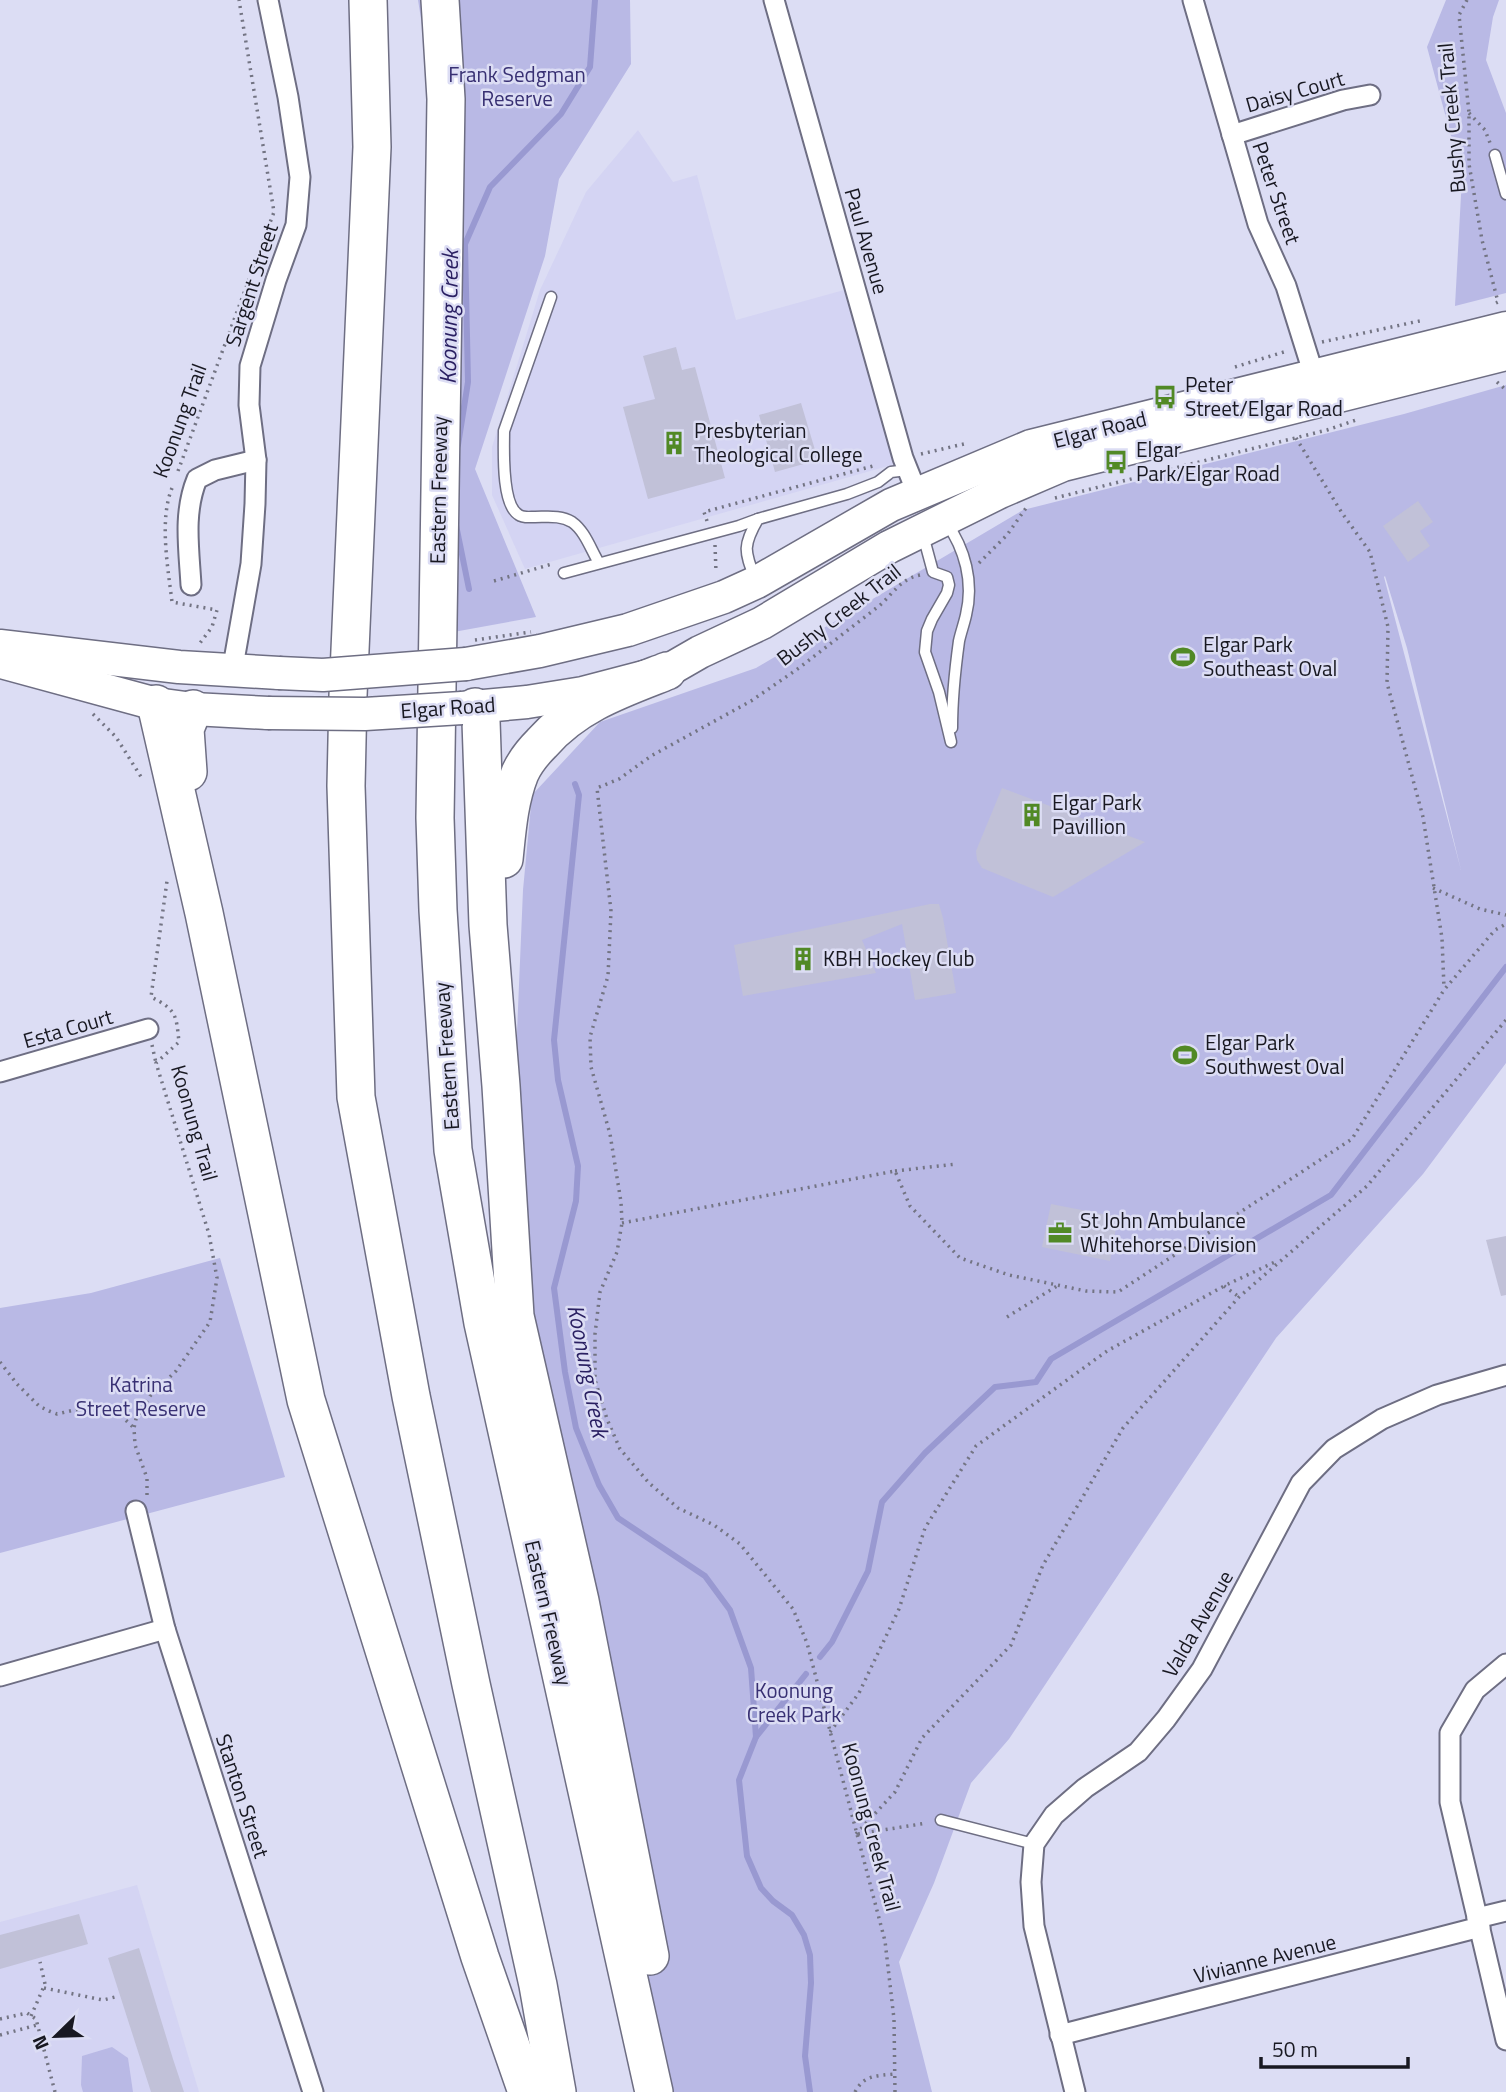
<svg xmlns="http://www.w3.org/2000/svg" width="1506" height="2092" viewBox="0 0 1506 2092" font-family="'Titillium Web',sans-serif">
<rect width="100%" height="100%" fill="#dcddf4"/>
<g fill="#d4d4f3">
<polygon points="638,130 673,182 697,175 736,320 844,290 895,464 525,569 492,495 492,447 540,290 586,192"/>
<polygon points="137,1885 199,2092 0,2092 0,1922"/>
</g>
<g fill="#b9b9e5" fill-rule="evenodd">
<polygon points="418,0 630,0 631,64 559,179 545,256 475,469 536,617 437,635 434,100"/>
<polygon points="1446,0 1499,0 1493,17 1486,60 1506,113 1506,293 1455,306 1462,177 1427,47"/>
<path d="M1506 385V1063L1423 1174 1276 1338 1009 1739 971 1783 934 1883 899 1962 932 2092H644L535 1434 512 1151 523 890 532 795 600 722 756 668 1023 510 1404 414ZM1385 576 1407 648 1461 870 1384 577Z"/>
<polygon points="220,1258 285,1477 0,1553 0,1308 91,1293"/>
<polygon points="112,2047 128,2058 133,2092 83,2092 81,2085 82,2056"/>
</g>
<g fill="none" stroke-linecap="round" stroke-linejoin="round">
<g stroke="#9999d1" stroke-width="6">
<polyline points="458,445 468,382 465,244 490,187 561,114 590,67 595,0"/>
<polyline points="456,525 469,589"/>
<polyline points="575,784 579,795 554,1040 558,1080 578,1166 576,1201 554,1288 565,1372 576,1428 599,1485 618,1518 705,1576 730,1610 751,1668 756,1737 739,1780 747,1856 761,1888 773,1901 792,1915 804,1935 810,1955 811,1983 805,2056 810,2092"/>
<polyline points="820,1657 832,1642 868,1571 882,1502 925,1453 995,1387 1036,1382 1051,1359 1331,1195 1506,967"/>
<polyline points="756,1737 806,1674"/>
</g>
</g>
<g fill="#c1c1d8">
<polygon points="676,347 682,370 695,367 725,478 648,499 623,407 655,399 643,356"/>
<polygon points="801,403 818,460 775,472 759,415"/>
<polygon points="1418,501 1433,522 1420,531 1430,546 1408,562 1383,526"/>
<polygon points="1002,788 1145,842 1053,897 982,868 977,860 976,851"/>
<polygon points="930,904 939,904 943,918 956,993 915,1000 902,924 862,940 876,973 743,996 734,945"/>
<polygon points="1051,1204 1118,1217 1110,1261 1042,1247"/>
<polygon points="1506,1236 1506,1295 1501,1296 1486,1240"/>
<polygon points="79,1914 88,1944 0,1969 0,1935"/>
<polygon points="139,1948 173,2059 184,2092 151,2092 108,1958"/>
</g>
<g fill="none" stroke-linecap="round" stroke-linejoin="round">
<g stroke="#6e6e83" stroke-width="13">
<g id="service">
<polyline points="1495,155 1506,194"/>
<path d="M551 297 504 431C504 449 501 505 519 515 523 518 529 517 535 517 547 517 561 515 572 522 585 531 591 550 599 563"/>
<path d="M946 522C965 549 974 582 966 615 964 624 961 632 959 641 955 670 952 699 952 728"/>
<polyline points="923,535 933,572 947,577 949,585 947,593 932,619 927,631 925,652 939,692 951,742"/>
<polyline points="564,573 739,526 758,519"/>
<path d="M755 578C744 551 743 545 758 519L847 494 878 482 891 472 907 470"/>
<polyline points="941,1820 1034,1844"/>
</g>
</g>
<g stroke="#6e6e83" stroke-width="23">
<g id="minor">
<polyline points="774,0 903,458 917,493"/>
<polyline points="1193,0 1258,224 1286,286 1317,385"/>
<polyline points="1232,135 1343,100 1370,95"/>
<path d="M191 585C189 549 183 513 197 479L215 470 256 460"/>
<polyline points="232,672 251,564 255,504 256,460 249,405 250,366 276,280 296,225 300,177 288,97 268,0"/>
<polyline points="0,1072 148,1029"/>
<polyline points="136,1511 165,1629 313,2092"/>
<polyline points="1506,1664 1475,1690 1450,1733 1450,1802 1506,2040"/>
<polyline points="0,1676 165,1629"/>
<polyline points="1477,1918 1506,1911"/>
<polyline points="1060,2035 1480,1927"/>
<polyline points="1075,2092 1034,1926 1031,1882 1034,1844 1054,1815 1085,1788 1138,1752 1166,1719 1202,1669 1301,1483 1334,1449 1382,1419 1437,1395 1506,1375"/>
</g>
</g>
<g stroke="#6e6e83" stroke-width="35">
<g id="primary">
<polyline points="0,646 179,667 279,673"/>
<polyline points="1,662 156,704 193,709 268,713"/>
<polyline points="466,664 540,651 628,630 724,597 757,582 891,505 1031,446 1506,328"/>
<polyline points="462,708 527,702 583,693 667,671 700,652 762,623 889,547 1000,492 1063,465 1506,354"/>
</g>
</g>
<g stroke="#6e6e83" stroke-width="40">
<g id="motorway">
<polyline points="368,0 372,147 348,696 346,786 356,1097 411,1396 471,1684 538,1985 557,2092"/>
<polyline points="440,0 446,99 435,818 438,910 453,1150 483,1323 654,2092"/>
<polyline points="156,704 204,913 306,1400 480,1957 527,2092"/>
<polyline points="475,707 481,721 488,925 501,1086 515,1316 580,1601 650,1956"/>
<polyline points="188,772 185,729 193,709"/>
<path d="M504 859C507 830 509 801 520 773 525 762 533 752 542 743 576 704 621 689 667 671"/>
</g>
</g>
<g stroke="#737483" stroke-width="3.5" stroke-dasharray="2 5" stroke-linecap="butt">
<polyline points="1467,0 1459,15 1469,113 1469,164 1482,240 1498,302 1496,303"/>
<polyline points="1469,113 1485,130 1490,143"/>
<polyline points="1322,342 1424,320"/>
<polyline points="1235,367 1287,351"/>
<polyline points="1497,382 1506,390"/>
<polyline points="1296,438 1342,513 1370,552 1388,627 1387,683 1423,817 1442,938 1444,988"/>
<polyline points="921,454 968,443"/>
<polyline points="178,471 274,212 239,0"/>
<path d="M172 488C159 520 168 568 172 602L217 610 212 627 200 643"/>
<polyline points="1055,498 1327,430 1359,419"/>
<polyline points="707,521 704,512 873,466"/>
<polyline points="715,545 716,572"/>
<polyline points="979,563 1007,535 1026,508"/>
<polyline points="494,581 552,564"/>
<polyline points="93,714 116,737 143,780"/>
<polyline points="1433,888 1480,909 1506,915"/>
<polyline points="152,1045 156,1063"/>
<polyline points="895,1171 956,1164"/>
<polyline points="622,1223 895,1171 910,1206 960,1258 1009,1275 1086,1291 1118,1292 1352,1139 1444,990 1495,930 1506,924"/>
<polyline points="1224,1286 1239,1297"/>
<polyline points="1007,1317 1057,1286"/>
<polyline points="0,1362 17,1384 39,1406 49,1411 57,1414 101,1404 116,1411 134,1428"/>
<path d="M147 1495V1478L135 1445 134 1428 136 1419 150 1396 176 1371 210 1322 217 1278 209 1234 156 1063 179 1042C176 1015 177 1010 151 997L167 881"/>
<polyline points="830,1732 859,1693 899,1609 925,1528 976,1446 1107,1351 1224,1286 1277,1261"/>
<polyline points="856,1834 895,1792 922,1738 1011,1645 1043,1565 1123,1428 1239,1297 1367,1186 1506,1020"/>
<polyline points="858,1834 927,1823"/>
<polyline points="44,1988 103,2000 115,1997"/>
<polyline points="31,2016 45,1984 40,1962"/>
<polyline points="0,2019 27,2013 36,2019 55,2092"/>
<polyline points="0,2035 37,2025"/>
<path d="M855 2092C864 2075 876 2076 894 2074"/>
<path d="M895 2092 894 2019 885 1941 807 1643 793 1609 740 1544 714 1525 678 1508 649 1483 620 1449 607 1419 595 1380V1334L600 1292 617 1252 622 1223 621 1202 610 1134 591 1067 590 1037 608 976 611 911 597 788 619 779 651 756 751 701 799 668 879 606C893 594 900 579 920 575"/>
</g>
<use href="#service" stroke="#fff" stroke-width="10"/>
<use href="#minor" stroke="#fff" stroke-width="19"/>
<use href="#primary" stroke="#fff" stroke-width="32"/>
<use href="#motorway" stroke="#fff" stroke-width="37"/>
<g stroke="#6e6e83" stroke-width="35" stroke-linecap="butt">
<g id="primary-bridge">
<polyline points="279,673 323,675 466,664"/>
<polyline points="268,713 365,714 462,708"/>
</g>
</g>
<polyline stroke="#737483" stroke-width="3.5" stroke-dasharray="2 5" stroke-linecap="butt" points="475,640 531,632"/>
<use href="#primary-bridge" stroke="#fff" stroke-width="32"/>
</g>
<defs>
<g id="bus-bare" transform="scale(1.89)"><path d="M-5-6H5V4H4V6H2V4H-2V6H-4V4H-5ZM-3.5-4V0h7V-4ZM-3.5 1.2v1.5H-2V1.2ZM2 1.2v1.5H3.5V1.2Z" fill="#518925" stroke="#dcddf4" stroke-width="2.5" paint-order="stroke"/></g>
<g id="building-bare" transform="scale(1.89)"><path d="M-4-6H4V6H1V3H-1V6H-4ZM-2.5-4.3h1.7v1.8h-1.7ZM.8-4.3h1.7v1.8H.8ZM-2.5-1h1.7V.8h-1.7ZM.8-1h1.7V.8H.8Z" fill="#518925" stroke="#dcddf4" stroke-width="2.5" paint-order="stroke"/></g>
<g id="stadium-bare" transform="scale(1.89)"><path d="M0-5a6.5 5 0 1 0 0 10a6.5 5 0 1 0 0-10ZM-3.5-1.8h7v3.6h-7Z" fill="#518925" stroke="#dcddf4" stroke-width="2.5" paint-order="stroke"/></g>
<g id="office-bare" transform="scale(1.89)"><path d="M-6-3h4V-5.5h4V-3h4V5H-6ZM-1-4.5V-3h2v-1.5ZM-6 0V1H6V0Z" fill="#518925" stroke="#dcddf4" stroke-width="2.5" paint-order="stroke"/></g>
</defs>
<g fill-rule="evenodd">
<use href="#bus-bare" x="1165" y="397"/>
<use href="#building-bare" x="674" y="443"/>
<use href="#bus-bare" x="1116" y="462"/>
<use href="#stadium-bare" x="1183" y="657"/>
<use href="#building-bare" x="1032" y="815"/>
<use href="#building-bare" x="803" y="959"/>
<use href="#stadium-bare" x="1185" y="1055"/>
<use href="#office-bare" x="1060" y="1233"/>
</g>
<g text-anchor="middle" stroke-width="5" stroke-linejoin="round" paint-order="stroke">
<g font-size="21" fill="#383073" stroke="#dcddf4">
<text x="517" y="82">Frank Sedgman<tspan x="517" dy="24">Reserve</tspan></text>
<text x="141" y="1392">Katrina<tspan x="141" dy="24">Street Reserve</tspan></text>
<text x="794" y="1698">Koonung<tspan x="794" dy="24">Creek Park</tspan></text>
</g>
<g font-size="21" fill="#181821" stroke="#dcddf4">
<text transform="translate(1295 92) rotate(-16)" y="7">Daisy Court</text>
<text transform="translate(1452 118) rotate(-95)" y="7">Bushy Creek Trail</text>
<text transform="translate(1276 193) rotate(71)" y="7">Peter Street</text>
<text transform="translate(866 241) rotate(74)" y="7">Paul Avenue</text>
<text transform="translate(252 285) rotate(-72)" y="7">Sargent Street</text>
<text transform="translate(180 421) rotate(-70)" y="7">Koonung Trail</text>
<text transform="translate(1100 430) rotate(-14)" y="7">Elgar Road</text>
<text transform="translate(439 490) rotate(-89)" y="7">Eastern Freeway</text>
<text transform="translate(839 615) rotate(-38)" y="7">Bushy Creek Trail</text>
<text transform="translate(448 708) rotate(-4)" y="7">Elgar Road</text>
<text transform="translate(68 1029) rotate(-16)" y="7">Esta Court</text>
<text transform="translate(447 1056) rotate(-94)" y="7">Eastern Freeway</text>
<text transform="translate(194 1123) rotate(74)" y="7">Koonung Trail</text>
<text transform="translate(548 1613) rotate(77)" y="7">Eastern Freeway</text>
<text transform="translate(1198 1624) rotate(-60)" y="7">Valda Avenue</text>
<text transform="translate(242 1796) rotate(72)" y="7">Stanton Street</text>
<text transform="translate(871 1827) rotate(75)" y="7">Koonung Creek Trail</text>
<text transform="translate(1265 1959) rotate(-14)" y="7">Vivianne Avenue</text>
</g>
<g font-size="21" fill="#181821" stroke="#dcddf4" text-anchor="start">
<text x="1185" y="392">Peter<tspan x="1185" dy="24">Street/Elgar Road</tspan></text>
<text x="694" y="438">Presbyterian<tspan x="694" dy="24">Theological College</tspan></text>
<text x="1136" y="457">Elgar<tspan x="1136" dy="24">Park/Elgar Road</tspan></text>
<text x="1203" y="652">Elgar Park<tspan x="1203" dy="24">Southeast Oval</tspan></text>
<text x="1052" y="810">Elgar Park<tspan x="1052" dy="24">Pavillion</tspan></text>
<text x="823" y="966">KBH Hockey Club</text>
<text x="1205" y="1050">Elgar Park<tspan x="1205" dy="24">Southwest Oval</tspan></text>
<text x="1080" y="1228">St John Ambulance<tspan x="1080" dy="24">Whitehorse Division</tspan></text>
</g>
<g font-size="23" font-style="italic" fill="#2a2062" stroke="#dcddf4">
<text transform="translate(449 317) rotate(-89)" y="8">Koonung Creek</text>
<text transform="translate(588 1371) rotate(79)" y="8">Koonung Creek</text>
</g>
</g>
<g transform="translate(56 2036) rotate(247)" stroke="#dcddf4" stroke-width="5" paint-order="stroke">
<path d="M0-5L12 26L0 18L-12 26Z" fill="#181821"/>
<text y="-10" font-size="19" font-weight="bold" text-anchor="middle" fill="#181821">N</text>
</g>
<path d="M1261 2057v10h147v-10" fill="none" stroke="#181821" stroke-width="3.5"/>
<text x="1272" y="2057" font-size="21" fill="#181821" stroke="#dcddf4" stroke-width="5" paint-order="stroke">50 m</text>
</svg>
